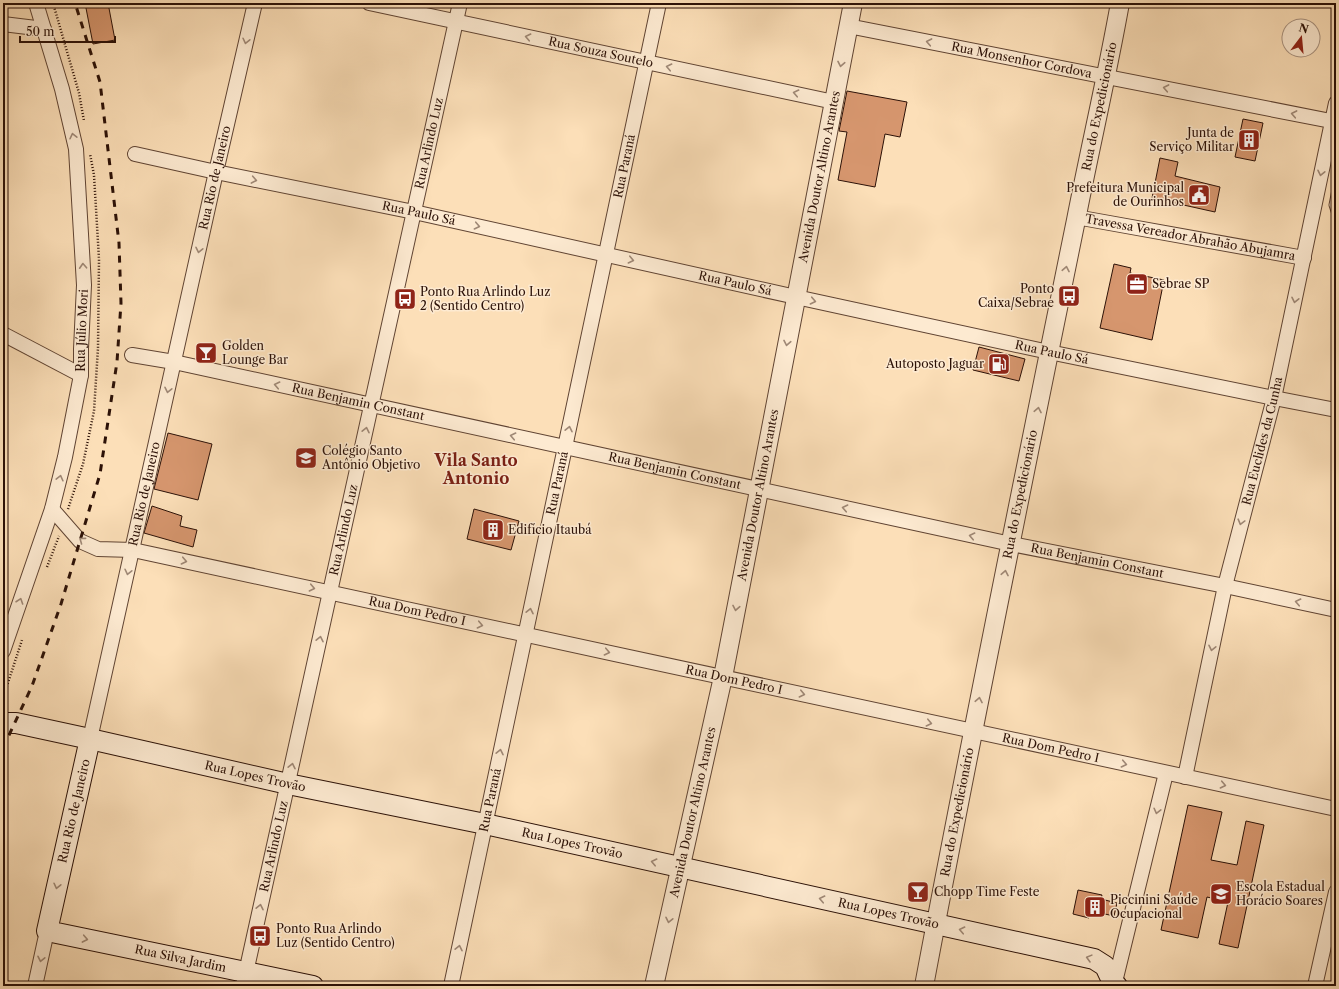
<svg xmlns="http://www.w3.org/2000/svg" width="1339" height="989" viewBox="0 0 1339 989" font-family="'Libre Caslon Text',serif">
<rect width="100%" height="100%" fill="#fcdfb8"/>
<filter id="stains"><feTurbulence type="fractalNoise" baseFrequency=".005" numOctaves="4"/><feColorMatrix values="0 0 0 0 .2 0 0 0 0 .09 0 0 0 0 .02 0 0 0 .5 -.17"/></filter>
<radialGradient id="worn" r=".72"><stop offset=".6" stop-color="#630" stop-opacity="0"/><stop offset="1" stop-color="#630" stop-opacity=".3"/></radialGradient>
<g fill="#d6966e" stroke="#2c1107">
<polygon points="85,3 108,3 115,40 93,44"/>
<polygon points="847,91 907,102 900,137 885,134 875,187 838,180 847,132 839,131"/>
<polygon points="1243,119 1263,123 1255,161 1235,157"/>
<polygon points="1160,158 1178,162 1175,176 1220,187 1215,212 1152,198"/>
<polygon points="1114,264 1131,268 1130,273 1164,280 1152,340 1100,328"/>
<polygon points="979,347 1025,359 1019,381 973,370"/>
<polygon points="168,433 212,444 198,500 154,489"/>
<polygon points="152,506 182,516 180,526 197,530 193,547 144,533"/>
<polygon points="474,509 519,521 511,550 467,539"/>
<polygon points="1188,805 1222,812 1211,860 1237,865 1246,821 1264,825 1238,948 1219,944 1228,902 1207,897 1198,938 1161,930"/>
<polygon points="1078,890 1102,895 1101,899 1117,903 1114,916 1091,911 1089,918 1073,914"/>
</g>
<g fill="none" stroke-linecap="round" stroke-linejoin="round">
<g stroke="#604433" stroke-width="9">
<polyline id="service" points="1336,190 1333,205 1336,214"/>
</g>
<g stroke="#604433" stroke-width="16">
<g id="minor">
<path id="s1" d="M369 3 834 102"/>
<polyline points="3,24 44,29"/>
<path id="s2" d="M848 26 1336 122"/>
<path id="s3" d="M135 154 216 172 414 212 796 297 1049 352 1274 398 1336 410"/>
<path id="s4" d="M1076 217 1304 258"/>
<polyline points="3,334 81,375"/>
<path id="s5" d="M132 355 174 362 1011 544 1225 586 1336 610"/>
<path id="s6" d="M52 509 80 541 98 549 133 550C534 636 935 724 1336 809"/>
<path id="s7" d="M3 651 52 509 65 457 81 375V349L84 285 76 149 62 89 36 3"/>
<path id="s8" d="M90 739 216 172 255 3"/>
<path id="s9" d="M1185 777 1225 586 1274 398 1336 103"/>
<polyline points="35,986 47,931"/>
<path id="s10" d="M243 986 460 3"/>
<path id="s11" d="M451 986 659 3"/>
<polyline points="1114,986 1166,773"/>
<polyline points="1315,986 1336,892"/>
</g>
</g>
<g stroke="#604433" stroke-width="20">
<g id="tertiary">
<path id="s12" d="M654 986 723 677 853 3"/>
<path id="s13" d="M924 986C972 730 1024 475 1076 220 1090 148 1107 76 1120 3"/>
</g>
</g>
<g stroke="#2c1107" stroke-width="22">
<g id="secondary">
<path id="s14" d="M3 723H16L90 739 288 784 485 824 1094 959 1105 966 1114 985 1117 986"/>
<path id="s15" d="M90 739 47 931 313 986"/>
</g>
</g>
<g stroke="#2c1107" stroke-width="2.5" stroke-dasharray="1 2" stroke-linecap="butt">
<polyline points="53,3 79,93 84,121"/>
<polyline points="68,509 83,464 94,411 98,348 99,259 94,175 90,154"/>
<polyline points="47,567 59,536"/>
<polyline points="3,698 22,640"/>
</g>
<use href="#service" stroke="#fdead1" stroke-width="7"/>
<use href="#minor" stroke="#fdead1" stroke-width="14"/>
<use href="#tertiary" stroke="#fdead1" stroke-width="18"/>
<use href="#secondary" stroke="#fdead1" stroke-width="20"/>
<polyline stroke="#2c1107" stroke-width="3" stroke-dasharray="7 7" stroke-linecap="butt" points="3,748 32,686 61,604 100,474 117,362 121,303 119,243 100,82 75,3"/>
</g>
<defs><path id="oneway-chevron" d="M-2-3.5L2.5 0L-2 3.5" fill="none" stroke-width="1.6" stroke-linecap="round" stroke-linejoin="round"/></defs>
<g stroke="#9f8876">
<use href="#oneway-chevron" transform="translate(528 37) rotate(-168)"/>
<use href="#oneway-chevron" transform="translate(246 41) rotate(103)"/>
<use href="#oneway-chevron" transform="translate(929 42) rotate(-169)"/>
<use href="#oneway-chevron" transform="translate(841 64) rotate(101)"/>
<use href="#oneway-chevron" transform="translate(669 67) rotate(-168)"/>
<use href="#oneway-chevron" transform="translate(1166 88) rotate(-169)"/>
<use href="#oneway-chevron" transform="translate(796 93) rotate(-168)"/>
<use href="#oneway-chevron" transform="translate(1294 114) rotate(-169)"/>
<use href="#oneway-chevron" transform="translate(73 136) rotate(-103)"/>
<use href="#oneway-chevron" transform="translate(1321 173) rotate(102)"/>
<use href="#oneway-chevron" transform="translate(254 180) rotate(11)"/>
<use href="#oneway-chevron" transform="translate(477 226) rotate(12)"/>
<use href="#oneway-chevron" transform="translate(199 250) rotate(102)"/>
<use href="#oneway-chevron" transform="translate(631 260) rotate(13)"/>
<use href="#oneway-chevron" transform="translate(83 266) rotate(-93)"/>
<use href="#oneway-chevron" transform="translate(1066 269) rotate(-79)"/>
<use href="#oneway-chevron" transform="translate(1295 300) rotate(102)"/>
<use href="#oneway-chevron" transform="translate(813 301) rotate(12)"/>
<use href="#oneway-chevron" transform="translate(787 343) rotate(101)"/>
<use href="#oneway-chevron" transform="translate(277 385) rotate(-168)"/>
<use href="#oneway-chevron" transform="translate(168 390) rotate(102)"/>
<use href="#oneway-chevron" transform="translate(1038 410) rotate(-79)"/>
<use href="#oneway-chevron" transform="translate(569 429) rotate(-78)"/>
<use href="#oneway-chevron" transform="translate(366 430) rotate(-78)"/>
<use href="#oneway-chevron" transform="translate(513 436) rotate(-168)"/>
<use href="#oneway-chevron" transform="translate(60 478) rotate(-76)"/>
<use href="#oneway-chevron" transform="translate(845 508) rotate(-168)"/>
<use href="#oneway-chevron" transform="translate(1241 522) rotate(105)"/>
<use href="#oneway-chevron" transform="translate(972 536) rotate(-168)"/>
<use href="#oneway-chevron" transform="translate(82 540) rotate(-144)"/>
<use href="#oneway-chevron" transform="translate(184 561) rotate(12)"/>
<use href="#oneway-chevron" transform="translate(128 572) rotate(103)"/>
<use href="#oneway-chevron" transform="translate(1005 573) rotate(-79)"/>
<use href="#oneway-chevron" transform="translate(312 588) rotate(12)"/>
<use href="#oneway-chevron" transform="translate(20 601) rotate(-71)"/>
<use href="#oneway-chevron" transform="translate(1298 602) rotate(-168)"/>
<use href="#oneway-chevron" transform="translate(736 608) rotate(101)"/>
<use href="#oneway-chevron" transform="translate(530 611) rotate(-78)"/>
<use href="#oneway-chevron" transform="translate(480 625) rotate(12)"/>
<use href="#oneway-chevron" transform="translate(320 639) rotate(-78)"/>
<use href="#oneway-chevron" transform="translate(1212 648) rotate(102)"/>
<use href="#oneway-chevron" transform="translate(607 652) rotate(12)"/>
<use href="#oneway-chevron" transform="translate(802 694) rotate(13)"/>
<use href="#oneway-chevron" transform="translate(979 700) rotate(-79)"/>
<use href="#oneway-chevron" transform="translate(929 723) rotate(13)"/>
<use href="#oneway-chevron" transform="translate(500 752) rotate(-78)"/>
<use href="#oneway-chevron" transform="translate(1124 764) rotate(12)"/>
<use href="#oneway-chevron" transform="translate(292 766) rotate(-78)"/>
<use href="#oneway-chevron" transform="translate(1223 785) rotate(12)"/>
<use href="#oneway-chevron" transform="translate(1157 811) rotate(104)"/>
<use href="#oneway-chevron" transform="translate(654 862) rotate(-167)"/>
<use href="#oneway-chevron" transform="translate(57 886) rotate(103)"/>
<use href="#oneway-chevron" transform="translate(822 899) rotate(-168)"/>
<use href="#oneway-chevron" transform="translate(260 907) rotate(-78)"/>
<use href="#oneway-chevron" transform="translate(669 920) rotate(102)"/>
<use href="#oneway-chevron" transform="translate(962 930) rotate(-168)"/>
<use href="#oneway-chevron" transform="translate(85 939) rotate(11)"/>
<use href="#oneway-chevron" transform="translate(459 948) rotate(-78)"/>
<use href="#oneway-chevron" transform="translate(1089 958) rotate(-165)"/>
<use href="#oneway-chevron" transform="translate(41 959) rotate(102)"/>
</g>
<defs>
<g id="building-square" transform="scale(1.15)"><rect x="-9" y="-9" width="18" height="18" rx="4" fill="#8f2418" stroke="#fdead1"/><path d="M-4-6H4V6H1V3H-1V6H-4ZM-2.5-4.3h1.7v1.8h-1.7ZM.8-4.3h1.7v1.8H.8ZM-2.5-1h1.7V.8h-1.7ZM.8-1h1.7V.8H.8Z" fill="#fff"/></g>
<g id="civic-square" transform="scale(1.15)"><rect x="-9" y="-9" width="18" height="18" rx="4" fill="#8f2418" stroke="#fdead1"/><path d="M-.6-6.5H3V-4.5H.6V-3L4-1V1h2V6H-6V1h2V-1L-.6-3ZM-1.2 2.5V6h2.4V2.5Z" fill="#fff"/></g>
<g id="office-square" transform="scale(1.15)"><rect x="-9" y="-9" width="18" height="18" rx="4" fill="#8f2418" stroke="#fdead1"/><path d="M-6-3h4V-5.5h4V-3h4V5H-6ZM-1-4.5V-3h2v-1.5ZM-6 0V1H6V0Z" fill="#fff"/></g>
<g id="bus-square" transform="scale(1.15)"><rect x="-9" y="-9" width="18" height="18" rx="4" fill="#8f2418" stroke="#fdead1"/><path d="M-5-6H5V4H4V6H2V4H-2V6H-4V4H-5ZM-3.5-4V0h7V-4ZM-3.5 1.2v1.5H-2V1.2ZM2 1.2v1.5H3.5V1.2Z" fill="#fff"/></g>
<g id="bar-square" transform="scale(1.15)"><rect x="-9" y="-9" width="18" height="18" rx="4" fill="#8f2418" stroke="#fdead1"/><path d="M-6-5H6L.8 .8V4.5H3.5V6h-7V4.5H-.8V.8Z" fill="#fff"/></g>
<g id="fuel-square" transform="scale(1.15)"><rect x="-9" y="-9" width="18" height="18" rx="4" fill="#8f2418" stroke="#fdead1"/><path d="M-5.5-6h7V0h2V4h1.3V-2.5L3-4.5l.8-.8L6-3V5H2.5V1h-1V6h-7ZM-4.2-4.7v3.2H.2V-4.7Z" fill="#fff"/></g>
<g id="school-square" transform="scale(1.15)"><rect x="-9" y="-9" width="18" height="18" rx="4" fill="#8f2418" stroke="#fdead1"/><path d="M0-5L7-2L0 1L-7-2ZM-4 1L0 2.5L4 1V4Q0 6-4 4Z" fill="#fff"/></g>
</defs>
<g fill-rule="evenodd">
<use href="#building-square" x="1249" y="140"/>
<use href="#civic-square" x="1199" y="195"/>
<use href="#office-square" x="1137" y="284"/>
<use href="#bus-square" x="1069" y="296"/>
<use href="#bus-square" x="405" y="299"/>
<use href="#bar-square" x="206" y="353"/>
<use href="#fuel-square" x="999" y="364"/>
<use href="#school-square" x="306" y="458"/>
<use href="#building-square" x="493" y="530"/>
<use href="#bar-square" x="918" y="892"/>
<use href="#school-square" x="1221" y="894"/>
<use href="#building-square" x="1095" y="907"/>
<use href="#bus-square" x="260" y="936"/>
</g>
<g text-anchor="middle" stroke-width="3" stroke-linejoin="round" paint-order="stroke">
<g font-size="12" fill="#2c1107" stroke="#fdead1">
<text dy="4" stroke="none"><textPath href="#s1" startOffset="237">Rua Souza Soutelo</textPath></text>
<text dy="4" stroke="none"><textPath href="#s2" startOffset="177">Rua Monsenhor Cordova</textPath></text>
<text dy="4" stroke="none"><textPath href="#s13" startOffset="897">Rua do Expedicionário</textPath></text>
<text dy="4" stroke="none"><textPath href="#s10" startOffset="863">Rua Arlindo Luz</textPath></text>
<text dy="4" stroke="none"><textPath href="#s11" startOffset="838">Rua Paraná</textPath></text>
<text dy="4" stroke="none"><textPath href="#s12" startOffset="826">Avenida Doutor Altino Arantes</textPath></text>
<text dy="4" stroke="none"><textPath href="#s8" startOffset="575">Rua Rio de Janeiro</textPath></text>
<text dy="4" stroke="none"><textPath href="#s3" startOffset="290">Rua Paulo Sá</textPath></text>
<text dy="4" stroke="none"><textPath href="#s4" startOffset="116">Travessa Vereador Abrahão Abujamra</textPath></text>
<text dy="4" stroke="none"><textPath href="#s3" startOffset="614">Rua Paulo Sá</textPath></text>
<text dy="4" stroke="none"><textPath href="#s7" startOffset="332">Rua Júlio Mori</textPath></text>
<text dy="4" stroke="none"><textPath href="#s3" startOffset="938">Rua Paulo Sá</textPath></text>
<text dy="4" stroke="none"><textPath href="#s5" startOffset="231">Rua Benjamin Constant</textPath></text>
<text dy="4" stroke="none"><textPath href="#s9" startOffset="345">Rua Euclides da Cunha</textPath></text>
<text dy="4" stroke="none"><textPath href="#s5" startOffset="555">Rua Benjamin Constant</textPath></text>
<text dy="4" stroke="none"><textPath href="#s11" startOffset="514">Rua Paraná</textPath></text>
<text dy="4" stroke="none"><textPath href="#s8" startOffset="251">Rua Rio de Janeiro</textPath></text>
<text dy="4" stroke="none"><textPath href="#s13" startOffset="501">Rua do Expedicionário</textPath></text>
<text dy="4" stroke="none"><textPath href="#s12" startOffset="502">Avenida Doutor Altino Arantes</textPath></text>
<text dy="4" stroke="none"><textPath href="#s10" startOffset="467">Rua Arlindo Luz</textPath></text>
<text dy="4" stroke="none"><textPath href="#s5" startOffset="987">Rua Benjamin Constant</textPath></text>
<text dy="4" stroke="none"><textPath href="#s6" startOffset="388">Rua Dom Pedro I</textPath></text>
<text dy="4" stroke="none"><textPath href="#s6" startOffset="712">Rua Dom Pedro I</textPath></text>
<text dy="4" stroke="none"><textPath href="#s6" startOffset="1036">Rua Dom Pedro I</textPath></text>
<text dy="4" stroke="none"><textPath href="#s14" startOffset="258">Rua Lopes Trovão</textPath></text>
<text dy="4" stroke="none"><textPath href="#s11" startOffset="190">Rua Paraná</textPath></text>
<text transform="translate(74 811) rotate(-77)" y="4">Rua Rio de Janeiro</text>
<text dy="4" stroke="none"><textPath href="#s13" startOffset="177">Rua do Expedicionário</textPath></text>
<text dy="4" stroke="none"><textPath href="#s12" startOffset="178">Avenida Doutor Altino Arantes</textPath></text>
<text dy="4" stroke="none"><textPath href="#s14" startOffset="582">Rua Lopes Trovão</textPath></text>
<text dy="4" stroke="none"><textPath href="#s10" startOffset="143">Rua Arlindo Luz</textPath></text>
<text dy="4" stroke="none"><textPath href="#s14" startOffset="906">Rua Lopes Trovão</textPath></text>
<text dy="4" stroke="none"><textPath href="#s15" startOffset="333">Rua Silva Jardim</textPath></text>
</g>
<g font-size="12" fill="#2c1107" stroke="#fdead1" text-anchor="start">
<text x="1234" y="137" text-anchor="end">Junta de<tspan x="1234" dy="14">Serviço Militar</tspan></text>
<text x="1184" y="192" text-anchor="end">Prefeitura Municipal<tspan x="1184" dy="14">de Ourinhos</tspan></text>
<text x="1152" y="288">Sebrae SP</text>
<text x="1054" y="293" text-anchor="end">Ponto<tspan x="1054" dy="14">Caixa/Sebrae</tspan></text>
<text x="420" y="296">Ponto Rua Arlindo Luz<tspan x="420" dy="14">2 (Sentido Centro)</tspan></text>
<text x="222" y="350">Golden<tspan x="222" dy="14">Lounge Bar</tspan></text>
<text x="984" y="368" text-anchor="end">Autoposto Jaguar</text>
<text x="322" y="455">Colégio Santo<tspan x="322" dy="14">Antônio Objetivo</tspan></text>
<text x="508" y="534">Edifício Itaubá</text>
<text x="1236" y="891">Escola Estadual<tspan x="1236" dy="14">Horácio Soares</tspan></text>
<text x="934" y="896">Chopp Time Feste</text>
<text x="1110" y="904">Piccinini Saúde<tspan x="1110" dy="14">Ocupacional</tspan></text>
<text x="276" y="933">Ponto Rua Arlindo<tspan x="276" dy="14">Luz (Sentido Centro)</tspan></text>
</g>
<g font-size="16" font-weight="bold" fill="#7a1f14" stroke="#fdead1">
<text x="476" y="466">Vila Santo<tspan x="476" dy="18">Antonio</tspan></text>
</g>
</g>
<rect width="1339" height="989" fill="none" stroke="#fcdfb8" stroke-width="16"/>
<rect x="4" y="4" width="1331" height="981" fill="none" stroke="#2c1107" stroke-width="2"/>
<rect x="8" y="8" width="1323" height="973" fill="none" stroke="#2c1107"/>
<g transform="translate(1301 38) rotate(16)"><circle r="19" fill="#fdead1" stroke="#a99380"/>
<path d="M0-3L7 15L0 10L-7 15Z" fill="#8f2418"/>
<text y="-6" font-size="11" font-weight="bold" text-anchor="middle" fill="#2c1107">N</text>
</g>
<path d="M20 36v6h95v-6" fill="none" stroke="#2c1107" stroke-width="2"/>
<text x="26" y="36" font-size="12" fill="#2c1107" stroke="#fdead1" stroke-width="3" paint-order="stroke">50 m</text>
<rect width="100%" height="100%" filter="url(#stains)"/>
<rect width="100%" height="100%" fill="url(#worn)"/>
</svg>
